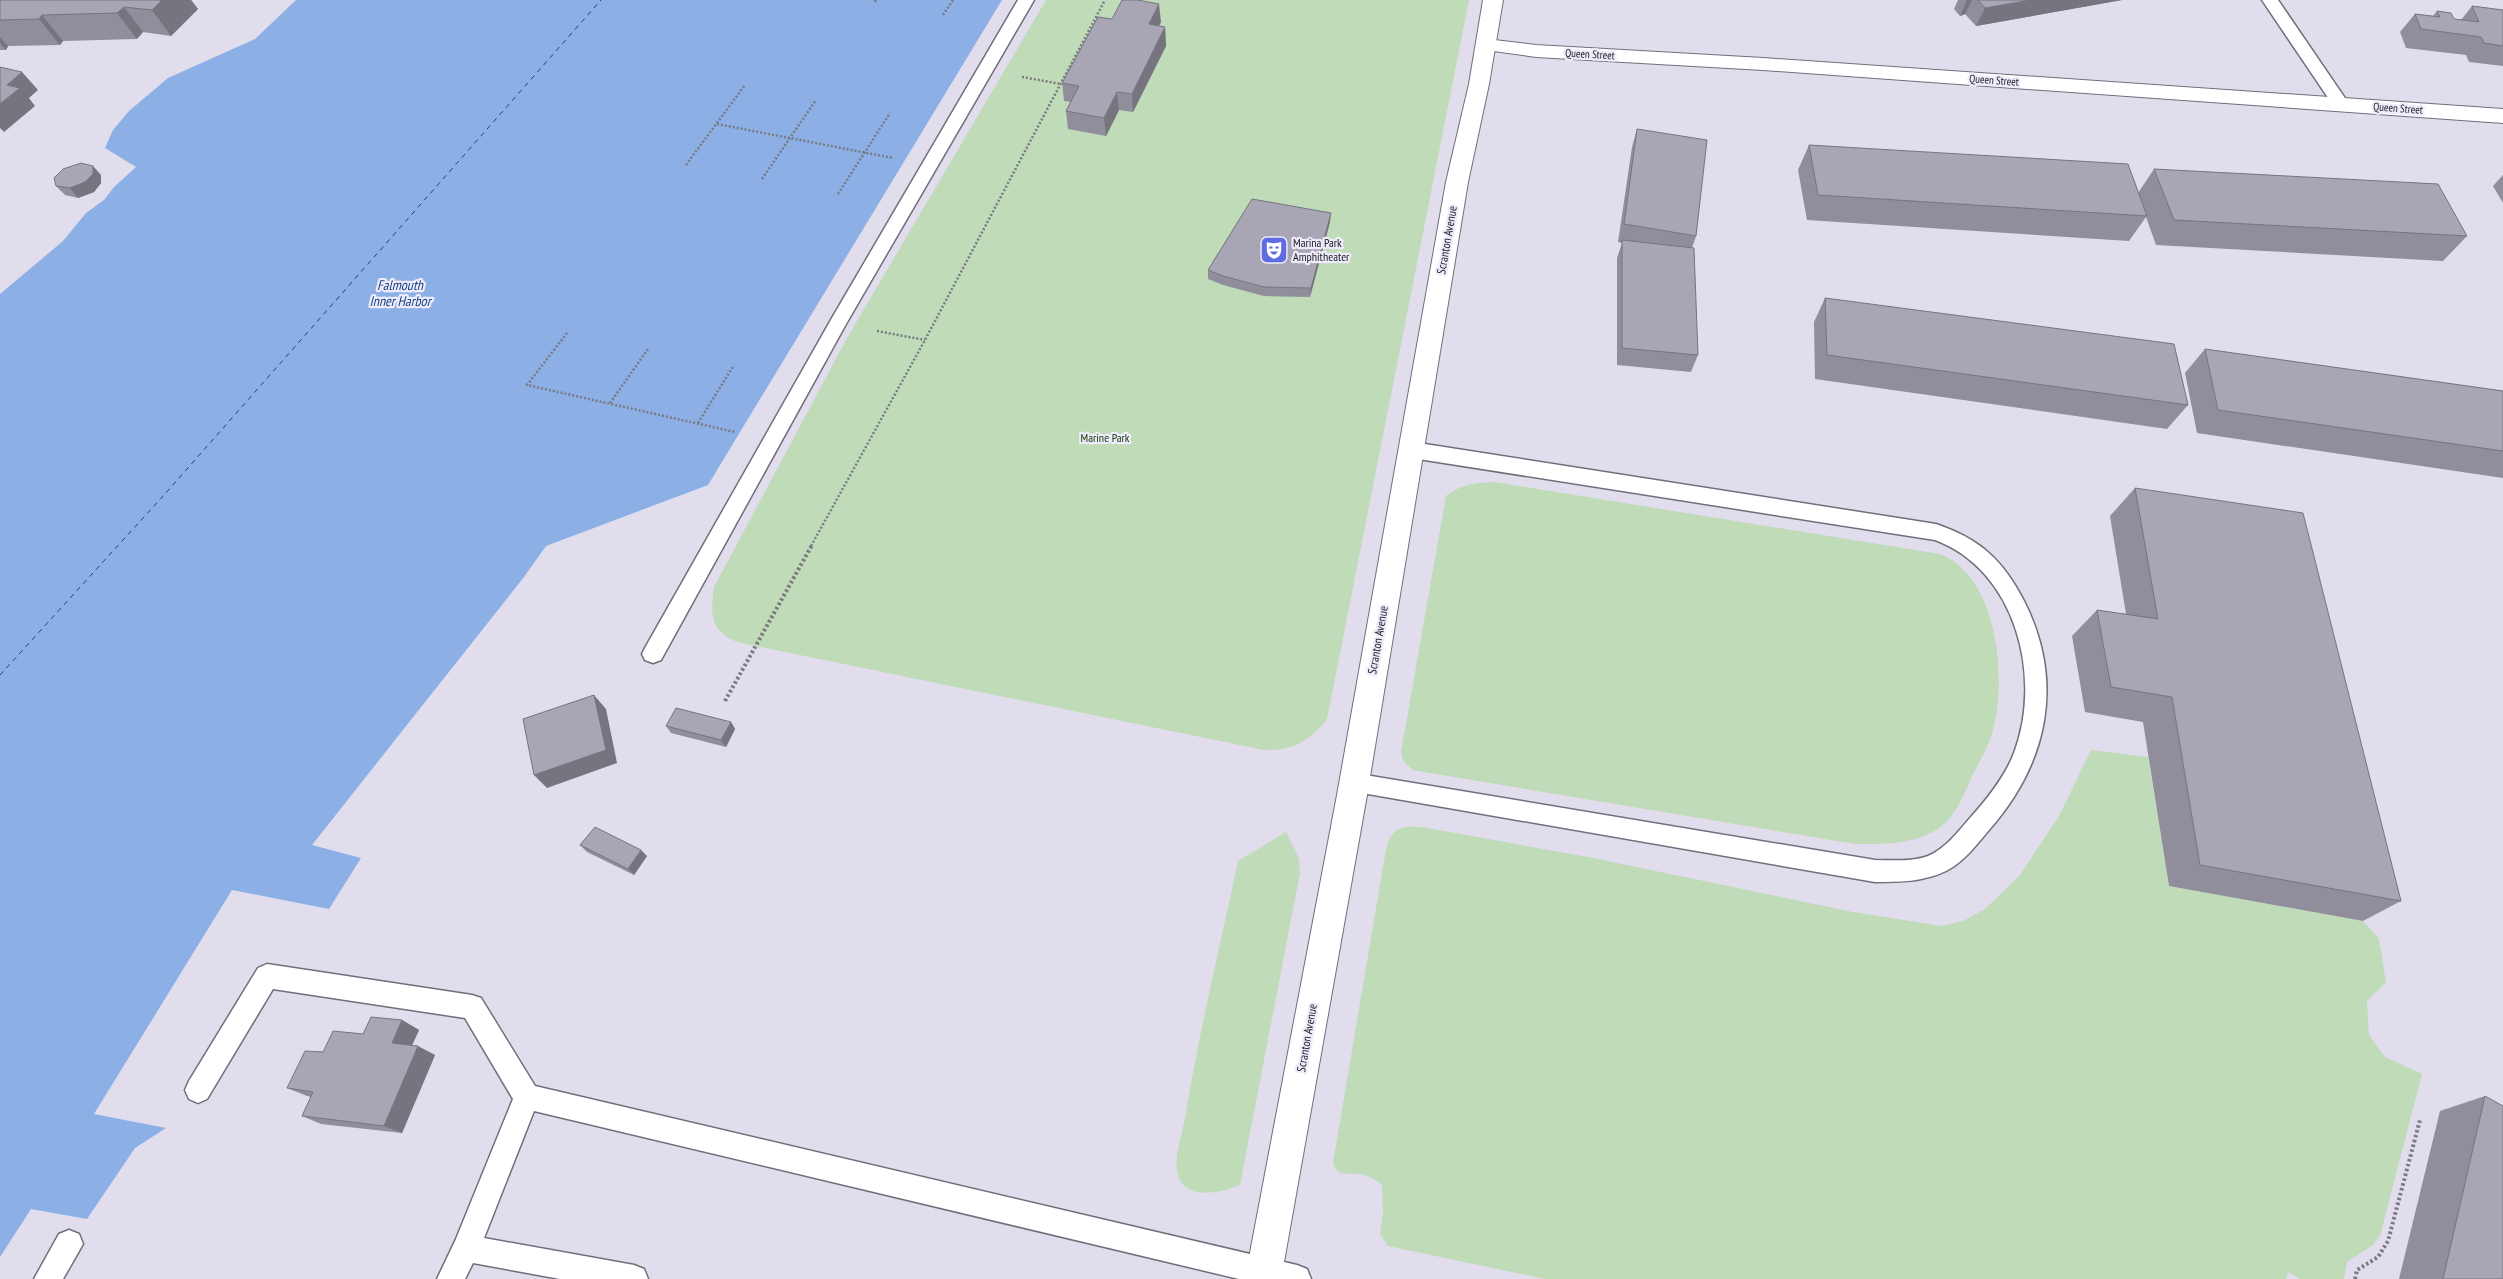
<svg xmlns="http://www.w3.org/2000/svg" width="2503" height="1279" viewBox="0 0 2503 1279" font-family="'PT Sans Narrow',sans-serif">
<rect width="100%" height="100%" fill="#e1dded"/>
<g fill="#bfdbb8">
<path d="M1046 0H1469L1327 719C1309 741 1293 751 1264 750L741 643C710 633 710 615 714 587L847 338Z"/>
<path d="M1494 482 1940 554C2000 577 2008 685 1991 737 1986 752 1976 767 1970 781 1962 798 1955 817 1939 828 1914 845 1884 844 1855 844L1412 770 1403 760 1401 752 1446 496C1461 484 1475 483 1494 482Z"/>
<path d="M2091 750 2148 757 2169 886 2363 921 2379 939 2386 982 2367 1001 2369 1035 2385 1057 2422 1074 2380 1236 2373 1245 2347 1262 2344 1279H2300L2288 1272 2286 1279H1545L1388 1246 1380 1234 1383 1212 1382 1185C1376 1180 1367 1175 1360 1174 1348 1173 1338 1177 1333 1163L1386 849C1393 822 1409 825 1433 829L1593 858 1853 912 1942 926 1965 920 1985 909 2020 875 2059 816Z"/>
<path d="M1286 832 1299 859 1300 873 1240 1185C1223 1192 1188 1201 1179 1178 1172 1161 1182 1136 1185 1118 1199 1032 1220 947 1238 861Z"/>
</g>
<polygon fill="#8cb0e6" points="296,0 1002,0 708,485 546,546 524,577 312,845 361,858 329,909 232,890 94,1114 166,1128 135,1148 87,1219 31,1209 0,1257 0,294 63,241 86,213 104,200 114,187 136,167 105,148 113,130 129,111 168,78 255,39"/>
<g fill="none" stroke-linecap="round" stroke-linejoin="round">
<polyline stroke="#184383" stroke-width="1" stroke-dasharray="5 4.5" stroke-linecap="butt" points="0,675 164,495 601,0"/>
<g stroke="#716e7c" stroke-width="3">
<g id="service">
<polygon points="1018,0 1034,0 846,324 661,660 653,663 645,660 642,654 645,648 832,318"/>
<polygon points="2262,0 2278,0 2349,104 2347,108 2335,108"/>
<path d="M1412 442 1936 524C1980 539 2003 560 2024 601 2065 682 2048 763 1989 830 1977 844 1964 862 1946 871 1923 882 1900 882 1875 882L1345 790 1342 783 1345 776 1353 773 1875 860C1892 860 1911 862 1928 856 1945 849 1958 832 1970 818 1987 799 2005 777 2014 753 2043 677 2016 570 1935 540L1412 458 1405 455 1402 450 1405 445Z"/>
<polygon points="267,964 472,995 481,998 535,1086 1297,1265 1307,1269 1311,1279 1239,1279 534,1111 484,1238 634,1265 644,1269 648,1279 560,1279 473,1263 465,1279 437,1279 456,1239 513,1099 465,1018 273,989 207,1099 198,1103 189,1099 185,1090 189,1081 258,968"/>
<polygon points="69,1230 79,1234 83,1244 63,1279 34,1279 59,1234"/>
</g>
</g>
<g stroke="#716e7c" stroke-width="2">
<polygon id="minor" points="1486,39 1536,45 1763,58 2503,109 2503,123 1763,70 1536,57 1479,49 1476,45 1479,41"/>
</g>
<g stroke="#716e7c" stroke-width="2">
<polygon id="tertiary" points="1483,0 1503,0 1489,84 1468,182 1367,795 1281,1279 1245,1279 1337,795 1446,182 1469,84"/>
</g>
<g stroke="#7a7883" stroke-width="2.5" stroke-dasharray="2 2" stroke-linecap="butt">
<polyline points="875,2 876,0"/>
<polyline points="943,15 953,0"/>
<polyline points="1022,77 1061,84"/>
<polyline points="717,124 893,158"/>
<polyline points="686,165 745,85"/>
<polyline points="762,179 816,100"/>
<polyline points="838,194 890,113"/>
<polyline points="877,331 925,340"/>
<polyline points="567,333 527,385 735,432"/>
<polyline points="610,403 648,349"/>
<polyline points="698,423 734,365"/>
<polyline points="811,546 925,340 1105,0"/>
</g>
<g stroke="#7a7883" stroke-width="4" stroke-dasharray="2.5 2.5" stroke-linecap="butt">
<polyline points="725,701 812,545"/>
<polyline points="2355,1279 2357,1270 2378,1257 2388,1241 2420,1120"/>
</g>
<use href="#service" fill="#fff" fill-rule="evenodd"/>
<use href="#minor" fill="#fff" fill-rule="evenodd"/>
<use href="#tertiary" fill="#fff" fill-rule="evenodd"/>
</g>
<g fill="#908e9b">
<polygon points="0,0 191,0 198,9 171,36 143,32 137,39 63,41 60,45 8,46 6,50 0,50"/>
<polygon points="1958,0 2122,0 1976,26 1965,14 1960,16 1954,9"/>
<polygon points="2472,6 2503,10 2503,66 2469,62 2466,55 2406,48 2400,32 2415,14 2433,16 2437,11 2454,19 2461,20"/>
<polygon points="1112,19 1161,22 1158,26 1165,27 1166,46 1133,112 1119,110 1106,136 1068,129 1066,111 1071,102 1064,101 1062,83"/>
<polygon points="1637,129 1696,236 1692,248 1698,355 1691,372 1617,365 1617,258 1622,243 1618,242 1632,147"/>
<polygon points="1809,145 2138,193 2154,169 2467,236 2443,261 2156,245 2146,217 2129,241 1807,220 1798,170"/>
<polygon points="101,175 101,183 94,192 78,198 65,195 56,186"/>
<polygon points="2503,175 2503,203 2493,186"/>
<polygon points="1330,222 1310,297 1264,296 1223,285 1208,279 1208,270"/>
<polygon points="1825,298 2188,405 2167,429 1815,379 1814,322"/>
<polygon points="2205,349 2503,391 2503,478 2197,433 2185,373"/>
<polygon points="2135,488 2401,901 2363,921 2169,886 2143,722 2085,712 2072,636 2097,610 2126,614 2110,516"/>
<polygon points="731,722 735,729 726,747 671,733 666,726"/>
<polygon points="580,845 647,856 634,875 587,852"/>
<polygon points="402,1020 419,1030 412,1045 435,1055 402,1133 321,1124 302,1116 311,1097 307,1096 287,1088 323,1052 363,1034"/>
<polygon points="2485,1096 2503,1279 2399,1279 2440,1111"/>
</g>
<g fill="#76747e">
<polygon points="162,0 191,0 198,9 171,36 152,10"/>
<polygon points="1967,0 1972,0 1965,14 1960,16"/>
<polygon points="2031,0 2122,0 1976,26 1985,8"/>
<polygon points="1159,4 1161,22 1150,43 1149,24"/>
<polygon points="124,7 143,32 137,39 117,13"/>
<polygon points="42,15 63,41 60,45 39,19"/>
<polygon points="1165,27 1166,46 1133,112 1132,94"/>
<polygon points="0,37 8,46 6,50 0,43"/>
<polygon points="22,72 38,90 29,98 35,106 4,132 0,128 0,104 7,85"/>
<polygon points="1117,92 1119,110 1106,136 1104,118"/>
<polygon points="93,166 101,175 101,183 94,192 78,198 70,188"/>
<polygon points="1331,213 1330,222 1310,297 1311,288"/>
<polygon points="594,695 606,709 617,763 547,788 534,775"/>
<polygon points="731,722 735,729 726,747 721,740"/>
<polygon points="641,850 647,856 634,875 628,869"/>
<polygon points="402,1020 419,1030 409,1052 392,1043"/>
<polygon points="418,1046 435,1055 402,1133 384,1126"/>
</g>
<g fill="#a8a5b4" stroke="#76747e">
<polygon points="0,0 162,0 152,10 124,7 117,13 42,15 39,19 0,20"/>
<polygon points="1122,0 1138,0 1159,4 1149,24 1165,27 1132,94 1117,92 1104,118 1066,111 1079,86 1062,83 1098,17 1112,19"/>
<polygon points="1978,0 2031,0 1985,8"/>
<polygon points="2472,6 2503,10 2503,46 2484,43 2481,37 2421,29 2415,14 2440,17 2437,11 2451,13 2454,19 2479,22"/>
<polygon points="0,67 22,72 7,85 20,88 0,104"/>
<polygon points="1637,129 1707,140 1696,236 1624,224"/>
<polygon points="1809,145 2128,164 2147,216 1818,195"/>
<polygon points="81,163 93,166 93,174 85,182 70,188 56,186 54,178 63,169"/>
<polygon points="2154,169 2438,184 2467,236 2174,220"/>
<polygon points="1252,199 1331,213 1311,288 1264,287 1223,276 1208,270"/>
<polygon points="1622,240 1694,248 1698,355 1622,348"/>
<polygon points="1825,298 2174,344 2188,405 1827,355"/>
<polygon points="2205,349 2503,391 2503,451 2218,410"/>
<polygon points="2135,488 2303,513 2401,901 2200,865 2172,697 2111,687 2097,610 2158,619"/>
<polygon points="594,695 606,750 534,775 523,719"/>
<polygon points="676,708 731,722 721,740 666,726"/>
<polygon points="595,827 641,850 628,869 580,845"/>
<polygon points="371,1017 402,1020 392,1043 418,1046 384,1126 302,1116 313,1092 287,1088 305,1051 323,1052 333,1031 363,1034"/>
<polygon points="2485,1096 2503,1106 2503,1279 2443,1279"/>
</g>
<defs>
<g id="theatre-square" transform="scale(1.4375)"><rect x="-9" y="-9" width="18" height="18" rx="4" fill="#5f6be3" stroke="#eeebfb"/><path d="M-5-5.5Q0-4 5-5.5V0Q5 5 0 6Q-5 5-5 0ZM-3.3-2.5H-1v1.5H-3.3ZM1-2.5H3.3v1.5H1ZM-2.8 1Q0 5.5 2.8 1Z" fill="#fff"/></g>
</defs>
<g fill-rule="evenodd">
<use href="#theatre-square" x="1274" y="250"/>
</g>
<g text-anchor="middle" stroke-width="4.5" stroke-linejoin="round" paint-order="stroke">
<g font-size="11" fill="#1b1a20" stroke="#eeebfb">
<text transform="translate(1590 54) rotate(3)" y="4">Queen Street</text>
<text transform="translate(1994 80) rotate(4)" y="4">Queen Street</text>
<text transform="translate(2398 108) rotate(4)" y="4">Queen Street</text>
</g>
<g font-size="12" fill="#1b1a20" stroke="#eeebfb">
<text transform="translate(1447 240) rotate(-80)" y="4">Scranton Avenue</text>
<text transform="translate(1378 640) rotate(-80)" y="4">Scranton Avenue</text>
<text transform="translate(1307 1038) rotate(-80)" y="4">Scranton Avenue</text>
</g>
<g font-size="12" fill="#1b1a20" stroke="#eeebfb" text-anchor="start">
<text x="1293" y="247">Marina Park<tspan x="1293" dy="14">Amphitheater</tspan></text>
</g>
<g font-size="12" fill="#0e3801" stroke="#eeebfb">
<text x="1105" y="442">Marine Park</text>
</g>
<g font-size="14" font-style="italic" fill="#184383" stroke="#eeebfb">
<text x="400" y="290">Falmouth<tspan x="400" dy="16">Inner Harbor</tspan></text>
</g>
</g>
</svg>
